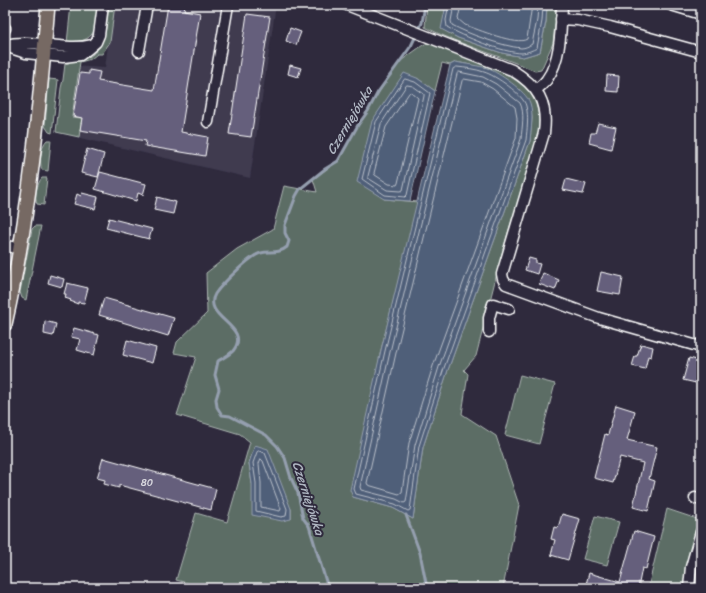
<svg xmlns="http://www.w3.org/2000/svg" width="706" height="593" viewBox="0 0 706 593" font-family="Sriracha,sans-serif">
<rect width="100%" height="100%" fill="#2f2a3d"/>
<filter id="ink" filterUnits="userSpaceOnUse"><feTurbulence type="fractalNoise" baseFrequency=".025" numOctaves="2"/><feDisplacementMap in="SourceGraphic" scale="8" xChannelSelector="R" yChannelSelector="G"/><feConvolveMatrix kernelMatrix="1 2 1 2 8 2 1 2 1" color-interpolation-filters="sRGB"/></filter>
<g filter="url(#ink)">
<polygon fill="#3f3a50" points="113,5 276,5 250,178 59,133 71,66 105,68"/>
<g fill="#5b6d65" stroke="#adb6b2" fill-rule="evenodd">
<path d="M71 5H98C95 31 97 41 67 43Z"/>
<path d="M109 5H115L110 42 102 54H97L91 59 80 62 72 117 82 118 79 137 56 132 61 88 63 80 65 64 69 63 70 60C105 62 106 31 109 5Z"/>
<path d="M427 5H446L442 29 458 38 502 53 523 57 540 52 546 22 547 5H557L553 43 541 70 535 71C499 55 460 45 425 27Z"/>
<path d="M428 43C455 53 517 71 532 96 539 108 540 121 538 134 532 168 518 200 508 233 496 273 487 315 476 356L464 370 468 374 462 414 496 436 519 505 503 588H190L191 584 176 580 196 513 227 522 250 442 240 434 177 415 196 357 174 353 177 342 207 313 206 273 237 249 273 229 284 186 317 192 313 179 338 161 358 125 398 63 423 45ZM456 62 486 68 530 104 532 118 530 141 448 370 423 447 413 519 393 508 353 497 381 350 418 202 384 199 417 78 435 91 442 63 450 65ZM255 445 291 509V519L252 484 249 463Z"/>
<polygon points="49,79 58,80 52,133 49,132 45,126"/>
<path d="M47 140H51L48 171 42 170C39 163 41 145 47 140Z"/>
<path d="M42 178H47L44 205 37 204C34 197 37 183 42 178Z"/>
<polygon points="35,226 41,226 26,300 22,298 20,292 32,229"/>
<polygon points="520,375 555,384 539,444 505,435"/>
<polygon points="667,509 700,520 687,562 683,588 648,588"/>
<polygon points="595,516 619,522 607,565 583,559"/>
</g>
<g fill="#4f5f79" stroke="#959faf">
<polygon points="446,5 547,5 546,21 540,52 523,57 502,53 458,38 441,29"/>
<path d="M456 62C464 64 481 66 487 68 499 73 526 91 530 103 534 115 531 129 530 141L448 370 423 447 413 519 393 508 353 497 350 490 381 350 450 65Z"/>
<polygon points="404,73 417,78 435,91 410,201 384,199 357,182 372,121"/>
<polygon points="255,445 268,449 291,509 291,519 282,521 252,515 252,484 249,463"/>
</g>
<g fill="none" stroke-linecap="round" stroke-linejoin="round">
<g stroke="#b9bfc9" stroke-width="1">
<path d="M449 5 446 20 447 27C462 36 504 53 522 53 526 53 533 50 537 48L542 21 543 5"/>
<path d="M454 5 451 21 452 25C468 34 502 46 521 48 525 48 529 46 532 44L537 20 538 5"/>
<path d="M461 5 458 19 465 25C477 29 517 46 527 39L532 5"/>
<path d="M457 67C466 68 476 69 484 72 495 75 524 95 526 106 529 117 527 129 526 140L444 368 419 446 410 510 408 511 395 504 356 494 354 489 385 351 453 69Z"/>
<path d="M459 72 483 77 496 84 520 103C525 113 522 127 521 139L439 367 415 445 406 502 404 503 396 499 361 490 360 487 390 352 457 74Z"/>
<polygon points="405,79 415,82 430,93 407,195 405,197 385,195 362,179 376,122"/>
<polygon points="464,79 481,82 493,89 515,107 517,118 516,138 433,366 409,443 402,492 399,494 368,485 367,483 396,353 462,81"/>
<polygon points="407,85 413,86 424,94 424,96 403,190 401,191 387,190 368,178 368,176 381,124"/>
<polygon points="411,92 418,98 398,183 397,185 389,184 375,175 374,173 386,127 409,93"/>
<polygon points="259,451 265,453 287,509 286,516 281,517 256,511 256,483 253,463 257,452"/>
<polygon points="261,459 263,461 281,509 280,511 261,507 261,483 259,464"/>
</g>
<g stroke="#959faf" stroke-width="3">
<polyline points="406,515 420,553 427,588"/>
<path d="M328 588 309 526 303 518 298 493 291 478 285 458 277 446 266 435 230 416 222 415 217 407 216 399 219 389 215 375 218 361C223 358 229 355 233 351 253 326 201 318 215 294 221 285 251 255 261 253 270 251 279 254 287 247L289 241 285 233V225L296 196 300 189 325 169 338 161 358 125 368 111 378 92 411 46 422 23 425 5"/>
</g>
</g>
<g fill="#655e7c" stroke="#fff">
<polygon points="168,5 185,5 184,10 200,13 181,132 208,137 205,156 145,146 146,141 80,130 82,118 73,116 80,73 89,74 89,70 100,72 98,81 154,90"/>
<polygon points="247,14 270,17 251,137 229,134"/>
<polygon points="290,28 301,32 296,45 286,41"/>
<polygon points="290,65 301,68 298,77 288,74"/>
<polygon points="607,75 619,76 618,92 606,91"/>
<polygon points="598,123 616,127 611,149 589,143 591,133 595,133"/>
<polygon points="87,149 104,154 98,177 81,173"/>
<polygon points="100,172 146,184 143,195 138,193 136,201 95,189"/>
<polygon points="566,179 586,184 583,194 563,190"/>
<polygon points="82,193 98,197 95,209 74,204 77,194 81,196"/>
<polygon points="157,197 176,202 173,214 154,210"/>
<polygon points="109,218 152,229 149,239 106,228"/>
<polygon points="529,258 536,260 536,263 540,264 537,274 525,270"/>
<polygon points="601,272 623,277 620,295 597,291"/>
<polygon points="543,273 559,280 555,290 539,284"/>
<polygon points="50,275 64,279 62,287 48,283"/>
<polygon points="67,283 88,288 84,303 78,302 78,304 70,301 71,300 65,298 66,294 64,294"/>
<polygon points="104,298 174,318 168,336 99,315"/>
<polygon points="45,321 56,324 53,336 44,334"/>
<polygon points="74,328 99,335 94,355 77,350 80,339 71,337"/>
<polygon points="127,340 156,348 152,363 123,355"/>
<polygon points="641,344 653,347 651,357 648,356 645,369 632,366 635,356 637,356"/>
<polygon points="689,358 701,361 696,383 683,380"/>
<polygon points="616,405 635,411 627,440 657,447 649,479 655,481 648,511 633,507 643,463 620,457 613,483 594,478 605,434 608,435"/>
<polygon points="103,458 216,489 211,510 119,485 119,488 104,484 105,480 97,478"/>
<polygon points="562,514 580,519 568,560 551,555 555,540 551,539 554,527 558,528"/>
<polygon points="634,531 654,537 646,569 642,568 638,588 585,588 589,573 620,582"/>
</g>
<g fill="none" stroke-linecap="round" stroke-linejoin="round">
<g stroke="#fff" stroke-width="13">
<g id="minor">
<path d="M347 5 512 70C538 86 548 102 544 133L502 274 503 279 506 284 599 318 701 347"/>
<polyline points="671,5 701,14"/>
<polyline points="561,19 578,20 610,27 701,52"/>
<polyline points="5,28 5,29"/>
<path d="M5 45C34 38 64 52 92 45"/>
<polyline points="5,46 26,53 63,57 80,55 88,49 96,42 99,35 103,5"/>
<polyline points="139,51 147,5"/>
<path d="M536 90C540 86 545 83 547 79 561 60 561 27 562 5"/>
<polyline points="208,122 228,5"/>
<polyline points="5,246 20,248"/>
<polyline points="493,304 509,309"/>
<polyline points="489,332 489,318 492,307"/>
<polyline points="695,498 701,500"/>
<polyline points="689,588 691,567 701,532"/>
</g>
</g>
<g stroke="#fff" stroke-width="16">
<path id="major" d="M5 324C29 219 39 112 48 5"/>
</g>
<use href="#minor" stroke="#2f2a3d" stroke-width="10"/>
<use href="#major" stroke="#766964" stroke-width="13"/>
</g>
</g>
<g text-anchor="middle" stroke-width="4" stroke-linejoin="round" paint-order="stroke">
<g font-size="10" fill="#d8d7de">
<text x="147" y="486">80</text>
</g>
<g font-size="13" font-style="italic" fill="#b0b7c3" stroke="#2f2a3d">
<text transform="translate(349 120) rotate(-59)" y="5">Czerniejówka</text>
<text transform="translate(309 498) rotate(72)" y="5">Czerniejówka</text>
</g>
</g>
<rect width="706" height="593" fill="none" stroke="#2f2a3d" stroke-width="20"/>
<rect x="10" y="10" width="686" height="573" fill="none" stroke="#fff" stroke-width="1.5" filter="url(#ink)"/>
</svg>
